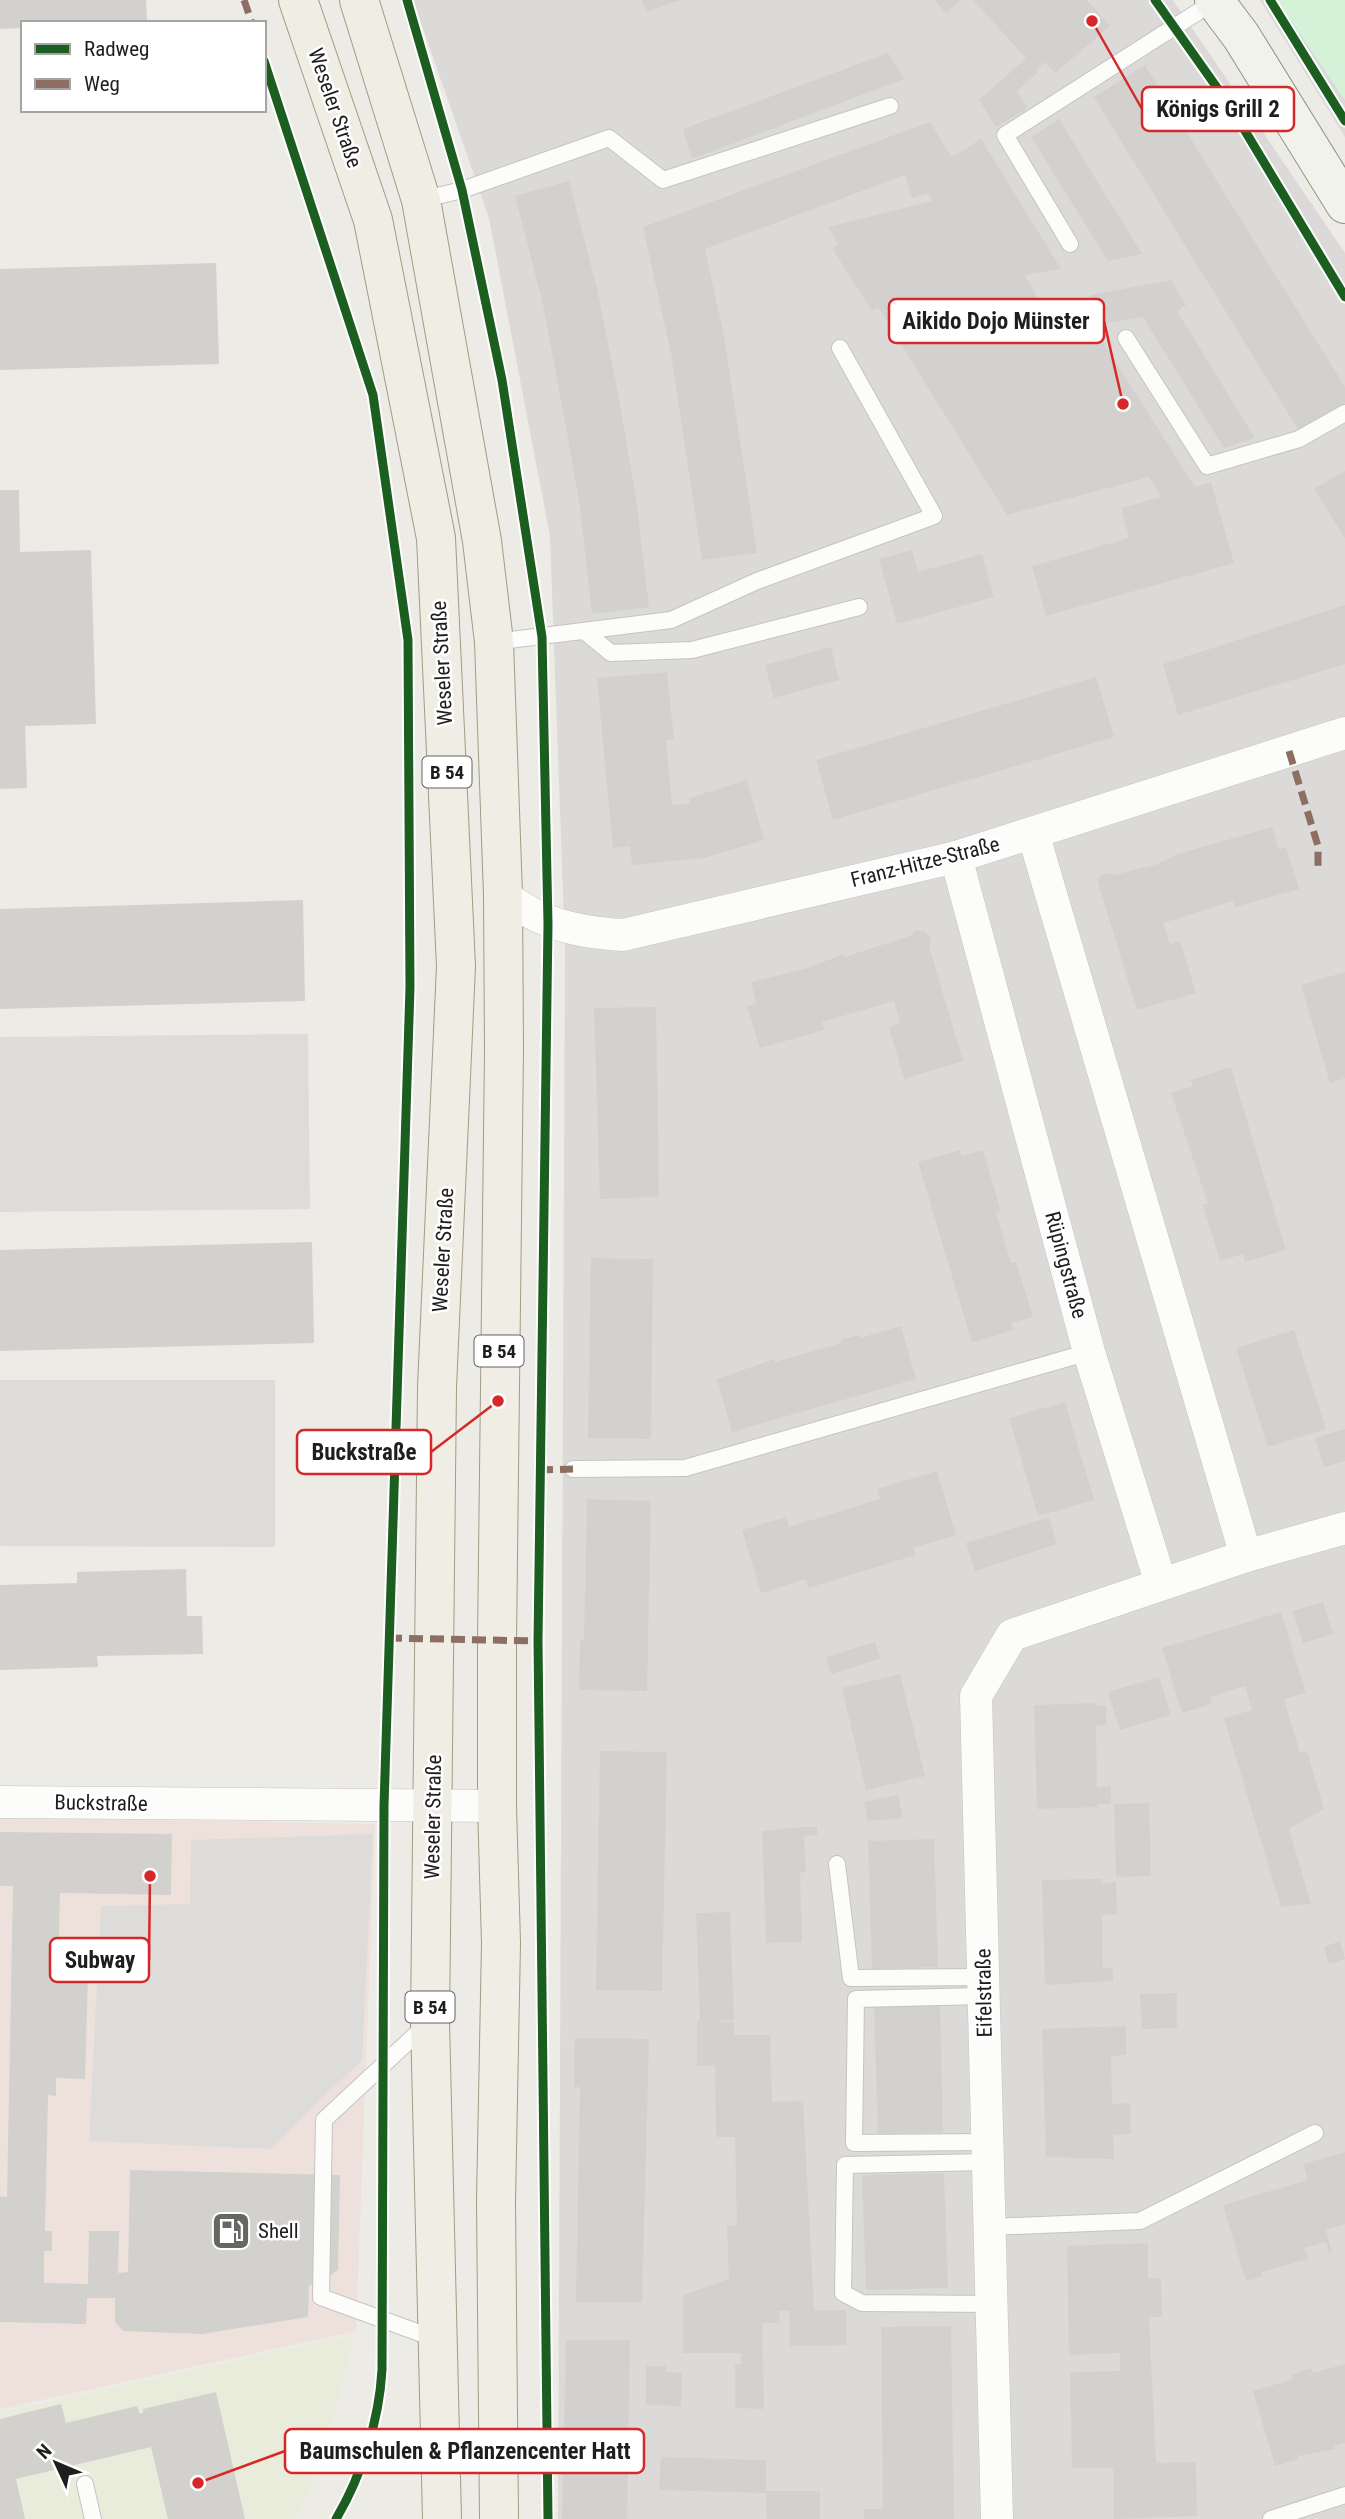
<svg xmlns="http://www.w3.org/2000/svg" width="1345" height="2519" viewBox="0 0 1345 2519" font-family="'Roboto Condensed',sans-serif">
<rect width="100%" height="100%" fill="#ecebe6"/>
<g fill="#dbdad8">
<polygon points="413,0 1173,0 1345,253 1345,2519 558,2519 565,948 550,536 489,218"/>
<polygon points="1260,0 1345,0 1345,137"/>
</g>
<polygon fill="#eee1dc" points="0,1817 375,1824 356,2331 0,2409"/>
<polygon fill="#e9ecda" points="354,2335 329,2433 304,2504 295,2519 0,2519 0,2413"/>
<polygon fill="#d5f2d9" points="1277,0 1345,0 1345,100"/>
<g fill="#dddcda">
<polygon points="308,1034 310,1209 0,1212 0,1037"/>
<polygon points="0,1380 275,1380 275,1547 0,1546"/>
<polygon points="373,1834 362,2060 270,2149 89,2141 101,1906 190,1904 191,1840"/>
</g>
<g fill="#d3d1cd">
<polygon points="0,0 146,0 147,23 23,23 23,28 0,29"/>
<polygon points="642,0 680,0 646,12"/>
<polygon points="934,0 961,0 946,13"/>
<polygon points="973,0 1087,0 1110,26 1055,73 1045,62 1036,70 1038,72 1017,91 1028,108 996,127 979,100 1026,58"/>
<polygon points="888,53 904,79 692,159 683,129"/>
<polygon points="1145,65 1345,387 1345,403 1299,431 1094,97"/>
<polygon points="1059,119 1142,254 1108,261 1031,137"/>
<polygon points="930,122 952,157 981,139 1061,269 1024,275 1059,331 1092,325 1195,487 1211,482 1234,563 1046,616 1032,566 1129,538 1121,508 1161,497 1149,477 1007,515 878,307 872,311 832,248 838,244 828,227 932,201 929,193 912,198 905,175 705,249 724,336 757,553 702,560 671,353 643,227"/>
<polygon points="569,181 597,288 618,393 636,498 649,607 592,614 580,507 562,405 542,300 515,196"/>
<polygon points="216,263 219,364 0,370 0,269"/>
<polygon points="1171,280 1186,305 1177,311 1255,438 1224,448 1143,317 1095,325 1090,295"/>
<polygon points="1345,471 1345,538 1314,489"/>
<polygon points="0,490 19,490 20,552 91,550 96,724 25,726 27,788 0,789"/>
<polygon points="912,550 918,572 982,554 994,597 897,624 879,559"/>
<polygon points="1345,605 1345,664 1178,715 1163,664"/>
<polygon points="831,647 839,680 774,698 765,665"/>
<polygon points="667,672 674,739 666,740 672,805 690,804 689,798 747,780 764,840 704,858 632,865 630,846 613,848 597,678"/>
<polygon points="1096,677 1114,737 833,820 816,760"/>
<polygon points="1272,827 1279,849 1286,847 1299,889 1235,907 1233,901 1163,923 1170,944 1180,941 1196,993 1137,1010 1097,879 1107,873 1114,875 1158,864 1178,854"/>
<polygon points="303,900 305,1001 0,1009 0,909"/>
<polygon points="916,930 924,931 931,939 929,946 963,1061 904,1079 889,1027 900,1023 894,1001 822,1022 824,1030 760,1048 747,1006 756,1004 751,982 807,968 844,954 845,957 866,950 910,936"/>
<polygon points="1345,972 1345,1078 1330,1083 1301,985"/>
<polygon points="656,1007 659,1197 600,1199 594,1008"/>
<polygon points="1231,1067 1286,1250 1245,1262 1243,1254 1220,1261 1203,1205 1208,1204 1171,1093 1193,1086 1191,1080"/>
<polygon points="960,1150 961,1156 983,1150 1001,1212 996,1213 1011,1263 1016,1262 1033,1317 1011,1323 1013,1330 972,1343 918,1162"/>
<polygon points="312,1242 314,1343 0,1351 0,1250"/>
<polygon points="591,1258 653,1259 651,1439 588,1438"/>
<polygon points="901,1326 916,1379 732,1432 717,1379 774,1359 775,1362 842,1343 841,1340 859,1335 860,1338"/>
<polygon points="1294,1330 1326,1429 1268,1447 1236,1348"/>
<polygon points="1065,1402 1094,1500 1038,1516 1009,1418"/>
<polygon points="1345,1429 1345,1461 1324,1467 1315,1438"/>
<polygon points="937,1471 956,1535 913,1548 916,1555 808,1588 806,1579 761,1593 742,1530 786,1517 789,1527 880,1499 877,1489"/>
<polygon points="587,1499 651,1501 647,1691 579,1690 580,1640 584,1640"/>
<polygon points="1049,1517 1057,1544 975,1571 966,1543"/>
<polygon points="186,1569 187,1616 202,1616 203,1654 97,1656 98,1667 0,1670 0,1585 77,1583 77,1572"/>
<polygon points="1323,1602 1333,1634 1303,1643 1293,1611"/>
<polygon points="1281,1612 1306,1693 1284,1699 1300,1753 1307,1751 1324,1809 1289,1829 1311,1904 1281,1907 1224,1718 1252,1710 1245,1686 1210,1697 1212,1704 1182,1713 1162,1648"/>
<polygon points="875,1642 880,1659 831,1674 826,1657"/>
<polygon points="900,1674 925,1776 866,1790 842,1688"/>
<polygon points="1159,1677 1171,1715 1120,1730 1108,1692"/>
<polygon points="1095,1703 1095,1706 1106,1706 1106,1725 1096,1726 1097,1787 1111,1786 1111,1804 1098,1804 1098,1807 1037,1809 1034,1705"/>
<polygon points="600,1751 667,1752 662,1991 596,1990"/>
<polygon points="898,1795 903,1818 868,1821 864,1802"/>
<polygon points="1149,1803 1151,1876 1116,1877 1114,1804"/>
<polygon points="804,1827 817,1827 817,1835 804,1836 806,1872 800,1873 802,1942 766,1943 762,1831"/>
<polygon points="0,1832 172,1834 171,1895 60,1893 58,1973 88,1975 85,2079 56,2078 56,2096 48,2095 45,2231 52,2231 52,2251 44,2251 44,2283 88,2284 89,2231 119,2231 118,2273 128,2272 130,2170 340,2175 338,2270 316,2285 309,2285 308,2317 202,2334 123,2331 115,2322 115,2298 87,2298 86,2324 0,2322 0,2196 7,2197 13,1886 0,1886"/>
<polygon points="934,1839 938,1967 872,1969 868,1841"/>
<polygon points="1101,1879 1101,1883 1116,1882 1117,1914 1102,1915 1103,1968 1113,1968 1113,1981 1045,1985 1042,1880"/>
<polygon points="730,1912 734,2020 712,2021 734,2022 734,2035 770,2035 772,2102 803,2101 814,2310 846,2310 847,2345 790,2346 789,2311 779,2311 780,2323 762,2323 764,2409 735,2408 735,2364 741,2364 741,2353 683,2353 683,2295 729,2279 727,2226 737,2226 735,2137 716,2137 715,2065 697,2066 697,2021 700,2021 696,1913"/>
<polygon points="1340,1941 1345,1959 1329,1964 1324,1947"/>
<polygon points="1177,1993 1177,2028 1142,2029 1140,1994"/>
<polygon points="940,2005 943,2132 878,2134 874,2007"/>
<polygon points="1126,2026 1126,2055 1111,2056 1112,2104 1130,2103 1131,2134 1113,2135 1114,2159 1046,2157 1042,2029"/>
<polygon points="575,2038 649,2039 642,2302 576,2302 580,2087 574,2087"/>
<polygon points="1345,2152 1345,2224 1326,2230 1332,2252 1329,2253 1326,2242 1304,2248 1308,2259 1261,2272 1262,2277 1246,2281 1223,2205 1308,2180 1303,2164"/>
<polygon points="944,2173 948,2288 866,2290 862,2175"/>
<polygon points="1148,2243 1148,2279 1161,2278 1161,2282 1162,2317 1149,2317 1156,2463 1196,2462 1197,2516 1114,2519 1113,2468 1072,2468 1070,2372 1120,2371 1120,2353 1069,2355 1067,2246"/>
<polygon points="951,2326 954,2519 864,2519 864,2509 883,2509 881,2327"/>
<polygon points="566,2340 630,2340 627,2519 562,2519"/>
<polygon points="1345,2364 1345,2443 1334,2446 1335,2449 1298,2456 1299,2459 1275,2466 1253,2391 1293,2379 1292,2374 1311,2368 1313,2373"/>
<polygon points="646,2366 666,2366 666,2372 682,2373 681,2406 646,2405"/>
<polygon points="216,2392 245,2519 168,2519 151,2447 16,2479 25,2519 0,2519 0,2419 61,2404 66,2423 137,2406 140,2414 143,2413 143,2409"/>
<polygon points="661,2457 766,2460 766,2491 820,2491 820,2519 767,2519 766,2493 659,2490"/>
</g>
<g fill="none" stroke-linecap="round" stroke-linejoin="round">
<g stroke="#c5c4c2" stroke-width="18">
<g id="service">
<polyline points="421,200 462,190 609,138 663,180 890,106"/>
<polyline points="1070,244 1005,135 1215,1"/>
<polyline points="1126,338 1207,466 1299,439 1345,413"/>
<polyline points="584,631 611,653 692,650 859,607"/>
<polyline points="494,642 671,620 757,581 934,516 840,348"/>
<polyline points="573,1469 685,1468 1089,1352"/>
<polyline points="837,1864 851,1978 983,1977"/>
<polyline points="983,1996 856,1999 854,2143 988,2142"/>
<polyline points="426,2025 324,2120 321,2297 436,2339"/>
<polyline points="988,2162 845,2165 843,2293 862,2303 992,2304"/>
<polyline points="989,2227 1140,2221 1315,2133"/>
<polyline points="85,2484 93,2519"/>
<polyline points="1271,2519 1345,2495"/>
</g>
</g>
<g stroke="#c5c4c2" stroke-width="33">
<g id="minor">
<polyline points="1033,833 1246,1556"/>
<polyline points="956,857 1089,1352 1161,1584"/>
<path d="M503 895C541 924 575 932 623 935L956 857 1345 733"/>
<polyline points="0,1802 497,1806"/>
<polyline points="997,2519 976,1696 1012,1635 1246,1556 1345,1528"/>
</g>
</g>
<g stroke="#90957f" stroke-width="40">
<polyline id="secondary" points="1214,0 1241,36 1345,204"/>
</g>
<g stroke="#a19c84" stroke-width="40">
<g id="primary">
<polyline points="298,0 373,220 436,538 456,966 437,1387 430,2021 442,2519"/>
<polyline points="359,0 421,200 482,541 494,642 503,895 504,1049 497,1641 497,1806 501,1943 496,2201 499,2519"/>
</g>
</g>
<use href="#service" stroke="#fcfcfb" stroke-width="16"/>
<use href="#minor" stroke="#fcfcfb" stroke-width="32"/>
<use href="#secondary" stroke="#f1f3ea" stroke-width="38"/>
<use href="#primary" stroke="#f0ede4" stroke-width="38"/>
<g stroke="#8d6e63" stroke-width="7" stroke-dasharray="14 7" stroke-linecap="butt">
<polyline points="244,0 252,23"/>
<polyline points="1289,751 1318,846 1318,871"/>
<polyline points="539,1470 573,1469"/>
<polyline points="388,1638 538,1641"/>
</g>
<g stroke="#fff" stroke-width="13">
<g id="cycleway">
<polyline points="407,0 462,190 502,380 542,637 548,924 538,1641 548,2519"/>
<polyline points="1155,0 1230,106 1345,297"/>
<polyline points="1270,0 1345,121"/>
<path d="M264 61 373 395 408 640 410 987 384 1806 382 2370C379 2421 362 2475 336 2519"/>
</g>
</g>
<use href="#cycleway" stroke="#1b5e20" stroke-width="9"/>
</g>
<defs>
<g id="fuel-square" transform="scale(2.0125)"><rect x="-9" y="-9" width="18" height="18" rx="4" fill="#666664" stroke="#fff"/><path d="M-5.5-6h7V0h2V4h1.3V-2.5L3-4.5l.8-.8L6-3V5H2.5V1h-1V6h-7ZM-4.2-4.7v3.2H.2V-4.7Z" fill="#fff"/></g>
</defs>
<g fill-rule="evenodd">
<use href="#fuel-square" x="231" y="2231"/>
</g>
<g text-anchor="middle" stroke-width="5" stroke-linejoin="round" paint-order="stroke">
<g fill="#fff" stroke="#626262" stroke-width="2">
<rect x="422.5" y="756.5" width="49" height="31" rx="5"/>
<rect x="474.5" y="1335.5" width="49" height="31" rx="5"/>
<rect x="405.5" y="1991.5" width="49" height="31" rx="5"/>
</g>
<g font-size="19" font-weight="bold" fill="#1e1e1e">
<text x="447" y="779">B 54</text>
<text x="499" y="1358">B 54</text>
<text x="430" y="2014">B 54</text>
</g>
<g font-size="21" fill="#1e1e1e" stroke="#fff">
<text transform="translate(335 108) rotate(71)" y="7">Weseler Straße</text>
<text transform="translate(442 663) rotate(-93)" y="7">Weseler Straße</text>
<text transform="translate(925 862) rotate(-14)" y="7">Franz-Hitze-Straße</text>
<text transform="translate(443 1250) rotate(-87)" y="7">Weseler Straße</text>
<text transform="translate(1066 1265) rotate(75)" y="7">Rüpingstraße</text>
<text transform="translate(101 1803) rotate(1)" y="7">Buckstraße</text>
<text transform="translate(433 1817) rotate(-89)" y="7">Weseler Straße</text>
<text transform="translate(984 1993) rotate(-91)" y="7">Eifelstraße</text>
</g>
<g font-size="21" fill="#1e1e1e" stroke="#fff" text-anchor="start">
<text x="258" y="2238">Shell</text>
</g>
</g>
<path fill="none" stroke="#d62828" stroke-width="2.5" d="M1092 21L1142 109M1123 404L1104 321M498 1401L431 1452M150 1876L149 1960M198 2483L285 2451"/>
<g fill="#d62828" stroke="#fff" stroke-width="2.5">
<circle cx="1092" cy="21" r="7"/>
<circle cx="1123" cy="404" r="7"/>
<circle cx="498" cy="1401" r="7"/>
<circle cx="150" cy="1876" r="7"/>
<circle cx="198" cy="2483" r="7"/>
</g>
<g fill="#fff" stroke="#d62828" stroke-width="2.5">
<rect x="1142" y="87" width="152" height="44" rx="7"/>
<rect x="889" y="299" width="215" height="44" rx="7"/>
<rect x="297" y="1430" width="134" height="44" rx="7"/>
<rect x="50" y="1938" width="99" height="44" rx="7"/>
<rect x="285" y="2429" width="359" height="44" rx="7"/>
</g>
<g font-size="23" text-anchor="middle" font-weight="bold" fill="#1e1e1e">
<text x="1218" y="117">Königs Grill 2</text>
<text x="996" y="329">Aikido Dojo Münster</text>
<text x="364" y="1460">Buckstraße</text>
<text x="100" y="1968">Subway</text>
<text x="465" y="2459">Baumschulen &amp; Pflanzencenter Hatt</text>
</g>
<rect x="21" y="21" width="245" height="91" fill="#ffffff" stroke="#a5a5a5" stroke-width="2"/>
<rect x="35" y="44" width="35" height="10" fill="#1b5e20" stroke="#a5a5a5" stroke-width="2"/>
<text x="84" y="56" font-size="21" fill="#1e1e1e">Radweg</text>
<rect x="35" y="79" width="35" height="10" fill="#8d6e63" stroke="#a5a5a5" stroke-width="2"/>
<text x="84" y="91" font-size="21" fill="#1e1e1e">Weg</text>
<g transform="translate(56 2463) rotate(314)" stroke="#ffffff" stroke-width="5" paint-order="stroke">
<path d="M0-5L12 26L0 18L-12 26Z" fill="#1e1e1e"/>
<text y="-10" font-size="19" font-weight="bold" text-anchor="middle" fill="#1e1e1e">N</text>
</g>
</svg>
